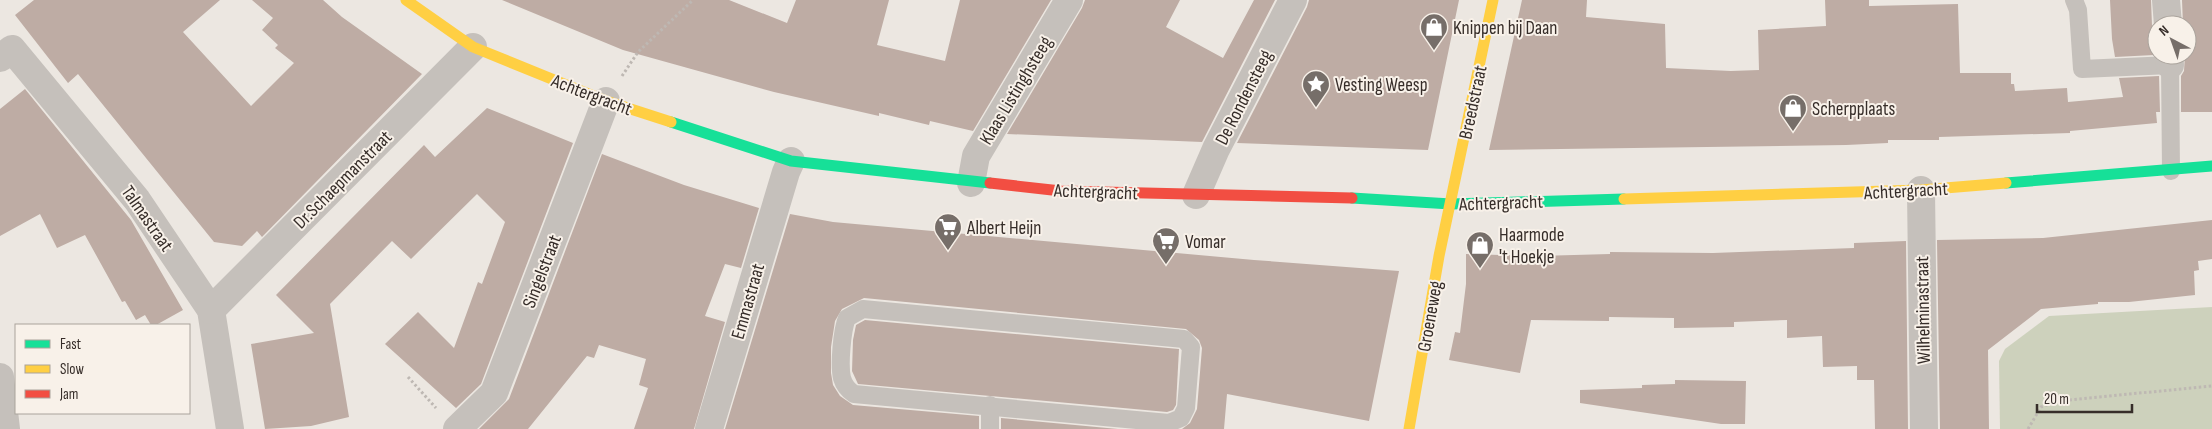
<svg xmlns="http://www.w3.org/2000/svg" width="2212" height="429" viewBox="0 0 2212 429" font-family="'Sofia Sans Condensed',sans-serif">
<rect width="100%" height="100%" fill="#ece7e1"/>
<polygon fill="#cdd1bc" points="2212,307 2212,429 2000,429 1999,361 2005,349 2049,316"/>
<g fill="#beaca4">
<polygon points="34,0 220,0 183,32 251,106 294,63 275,48 278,45 262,30 273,18 252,0 323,0 342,17 422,74 262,237 257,231 242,246 214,242 78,74 68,83 15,15"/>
<polygon points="502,0 729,0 787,23 796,0 889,0 877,45 945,61 960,0 1051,0 973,131 930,121 929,125 879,113 879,116 774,92 623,50"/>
<polygon points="1085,0 1180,0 1166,27 1223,58 1254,0 1275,0 1202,142 1007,134 1082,8"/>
<polygon points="1309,0 1459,0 1428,150 1237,143 1307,7"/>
<polygon points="1522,0 1587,0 1586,17 1665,24 1666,68 1731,71 1759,70 1758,30 1826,26 1825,0 1869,0 1869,6 1958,4 1960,73 2011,73 2011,84 2014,84 2015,91 2067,88 2068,102 2123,97 2119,78 2159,76 2160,112 2156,112 2157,123 2070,131 2070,133 1939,137 1939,140 1888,140 1888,143 1846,145 1489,150"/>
<polygon points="2110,0 2151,0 2152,26 2157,36 2154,55 2115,57 2112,39"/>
<polygon points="2182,0 2212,0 2212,112 2181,112 2181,76 2184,71 2185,55 2187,55 2187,25 2183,25"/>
<polygon points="25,89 131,220 183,310 156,325 151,325 145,315 136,320 125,301 122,302 85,235 57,248 40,214 0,236 0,109"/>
<polygon points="487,108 573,143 481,384 456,408 385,344 418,312 454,348 478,282 482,284 505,222 477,194 411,259 392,241 330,304 349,417 311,426 265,429 251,344 314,333 276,295 424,145 435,157"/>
<polygon points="602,154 684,185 759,208 741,268 725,264 705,316 725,322 694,429 634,429 648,388 639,385 646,359 599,345 594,358 587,356 528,429 479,429 509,399"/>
<polygon points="790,214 833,222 1254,260 1399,271 1369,421 1227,394 1224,429 1182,429 1190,423 1197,409 1202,348 1199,340 1186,329 864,298 842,309 835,321 831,347 831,373 833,385 840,396 853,405 979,416 979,429 725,429"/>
<polygon points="2212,220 2212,259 2198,261 2199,270 2194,271 2195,295 2129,302 2098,302 2098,304 2041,309 1988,350 1989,429 1940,429 1937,240 2043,238"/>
<polygon points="1906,241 1908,429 1875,429 1874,380 1857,380 1857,366 1823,367 1822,336 1787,338 1787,320 1734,322 1734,327 1674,328 1674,318 1609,317 1609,321 1531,320 1520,373 1449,360 1455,332 1460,333 1466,284 1466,254 1538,256 1610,254 1610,252 1713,253 1854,248 1854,243"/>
<polygon points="865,320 1179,349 1176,405 1173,410 1167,412 858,384 852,371 853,340 856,325"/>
<polygon points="1675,380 1746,381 1745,424 1721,424 1580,403 1580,390 1642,388 1642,385 1675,384"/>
<polygon points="1001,418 1118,429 1001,429"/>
</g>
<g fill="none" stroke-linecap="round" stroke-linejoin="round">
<g stroke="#beb8b3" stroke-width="3" stroke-dasharray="2.5 2.5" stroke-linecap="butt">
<polyline points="622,76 638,52 693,0"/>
<polyline points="408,377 436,408"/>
<polyline points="2028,429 2041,407 2058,401 2212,386"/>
</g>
<g stroke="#c5c0bb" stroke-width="18">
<polyline points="2074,0 2078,10 2082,69 2170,65 2171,171"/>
<path d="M863 309 1184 339 1191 347 1186 408 1181 418 1169 423 854 394C848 390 844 385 842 378 839 365 842 330 847 318Z"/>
<polyline points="990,405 990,429"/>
</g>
<g stroke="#c5c0bb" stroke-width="28">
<polyline points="2166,0 2168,25"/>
<polyline points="2169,55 2170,65"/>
<polyline points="0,58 12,49 137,200 211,310 230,429"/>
<polyline points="971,183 976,156 1069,0"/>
<polyline points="1921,190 1924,429"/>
<polyline points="1196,195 1216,149 1293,0"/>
<polyline points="211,310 473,47"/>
<polyline points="0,377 6,429"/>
<polyline points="457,429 494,393 606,101"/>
<polyline points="709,429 786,172 791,161"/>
</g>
<g stroke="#16e098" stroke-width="11">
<polyline points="671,122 791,161 990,183"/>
<polyline points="2006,183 2212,166"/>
<polyline points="1352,198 1451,204 1624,199"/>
</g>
<g stroke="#ffcf43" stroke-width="11">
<polyline points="406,0 473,47 606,101 671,122"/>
<polyline points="1624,199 1921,190 2006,183"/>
<polyline points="1409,429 1439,256 1493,0"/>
</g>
<polyline stroke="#f24e42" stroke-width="11" points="990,183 1061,191 1352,198"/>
</g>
<defs>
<g id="shop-pin" transform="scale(1.4375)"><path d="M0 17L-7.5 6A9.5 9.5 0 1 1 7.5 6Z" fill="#766e69" stroke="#f8f1e9"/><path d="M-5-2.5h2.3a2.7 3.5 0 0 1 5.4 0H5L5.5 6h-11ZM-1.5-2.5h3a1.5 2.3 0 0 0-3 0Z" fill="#fff"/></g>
<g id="sight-pin" transform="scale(1.4375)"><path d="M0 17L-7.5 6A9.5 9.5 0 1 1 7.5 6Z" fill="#766e69" stroke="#f8f1e9"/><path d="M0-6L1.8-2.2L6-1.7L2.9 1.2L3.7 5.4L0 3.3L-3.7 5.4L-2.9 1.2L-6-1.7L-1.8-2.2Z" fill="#fff"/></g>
<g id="supermarket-pin" transform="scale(1.4375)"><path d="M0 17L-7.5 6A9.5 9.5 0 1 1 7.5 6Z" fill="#766e69" stroke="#f8f1e9"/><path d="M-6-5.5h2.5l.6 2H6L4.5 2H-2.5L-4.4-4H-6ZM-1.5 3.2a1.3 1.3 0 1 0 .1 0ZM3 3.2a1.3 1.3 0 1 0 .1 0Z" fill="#fff"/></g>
</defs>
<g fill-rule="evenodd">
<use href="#shop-pin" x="1434" y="27"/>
<use href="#sight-pin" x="1316" y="84"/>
<use href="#shop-pin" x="1793" y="108"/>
<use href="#supermarket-pin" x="948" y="227"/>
<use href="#supermarket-pin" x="1166" y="241"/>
<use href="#shop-pin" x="1480" y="245"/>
</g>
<g text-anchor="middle" stroke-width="4" stroke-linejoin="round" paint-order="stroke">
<g font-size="19" fill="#362d29" stroke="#f8f1e9" text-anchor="start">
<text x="1453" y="34">Knippen bij Daan</text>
<text x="1335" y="91">Vesting Weesp</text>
<text x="1812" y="115">Scherpplaats</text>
<text x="967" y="234">Albert Heijn</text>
<text x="1499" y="241">Haarmode<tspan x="1499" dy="22">'t Hoekje</tspan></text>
<text x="1185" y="248">Vomar</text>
</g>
<g font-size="19" fill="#362d29" stroke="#f8f1e9">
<text transform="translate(1015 90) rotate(-59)" y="7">Klaas Listinghsteeg</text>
<text transform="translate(592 94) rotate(21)" y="7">Achtergracht</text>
<text transform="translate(1243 97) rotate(-63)" y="7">De Rondensteeg</text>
<text transform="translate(1472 102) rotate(-78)" y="7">Breedstraat</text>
<text transform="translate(342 179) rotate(-45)" y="7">Dr.Schaepmanstraat</text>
<text transform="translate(1906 190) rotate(-3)" y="7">Achtergracht</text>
<text transform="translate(1096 191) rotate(2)" y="7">Achtergracht</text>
<text transform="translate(1501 202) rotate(-2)" y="7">Achtergracht</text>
<text transform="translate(148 218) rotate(55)" y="7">Talmastraat</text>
<text transform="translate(541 271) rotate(-69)" y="7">Singelstraat</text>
<text transform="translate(747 301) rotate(-74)" y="7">Emmastraat</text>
<text transform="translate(1922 310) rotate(-91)" y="7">Wilhelminastraat</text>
<text transform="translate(1429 316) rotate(-80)" y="7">Groeneweg</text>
</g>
</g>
<rect x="15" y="324" width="175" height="90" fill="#f8f1e9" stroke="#aaa39c"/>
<rect x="25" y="340" width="25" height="8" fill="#16e098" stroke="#aaa39c"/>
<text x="60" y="349" font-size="15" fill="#362d29">Fast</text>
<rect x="25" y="365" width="25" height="8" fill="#ffcf43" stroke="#aaa39c"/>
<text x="60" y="374" font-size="15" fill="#362d29">Slow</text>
<rect x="25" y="390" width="25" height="8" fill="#f24e42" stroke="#aaa39c"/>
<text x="60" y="399" font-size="15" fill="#362d29">Jam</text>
<g transform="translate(2172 40) rotate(319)"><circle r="24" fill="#f8f1e9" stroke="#aaa39c"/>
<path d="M0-4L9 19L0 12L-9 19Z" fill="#766e69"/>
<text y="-8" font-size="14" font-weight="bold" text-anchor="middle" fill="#362d29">N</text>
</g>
<path d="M2037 404v8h95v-8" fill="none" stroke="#362d29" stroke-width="2.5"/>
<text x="2044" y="404" font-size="15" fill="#362d29" stroke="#f8f1e9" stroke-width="4" paint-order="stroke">20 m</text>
</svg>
